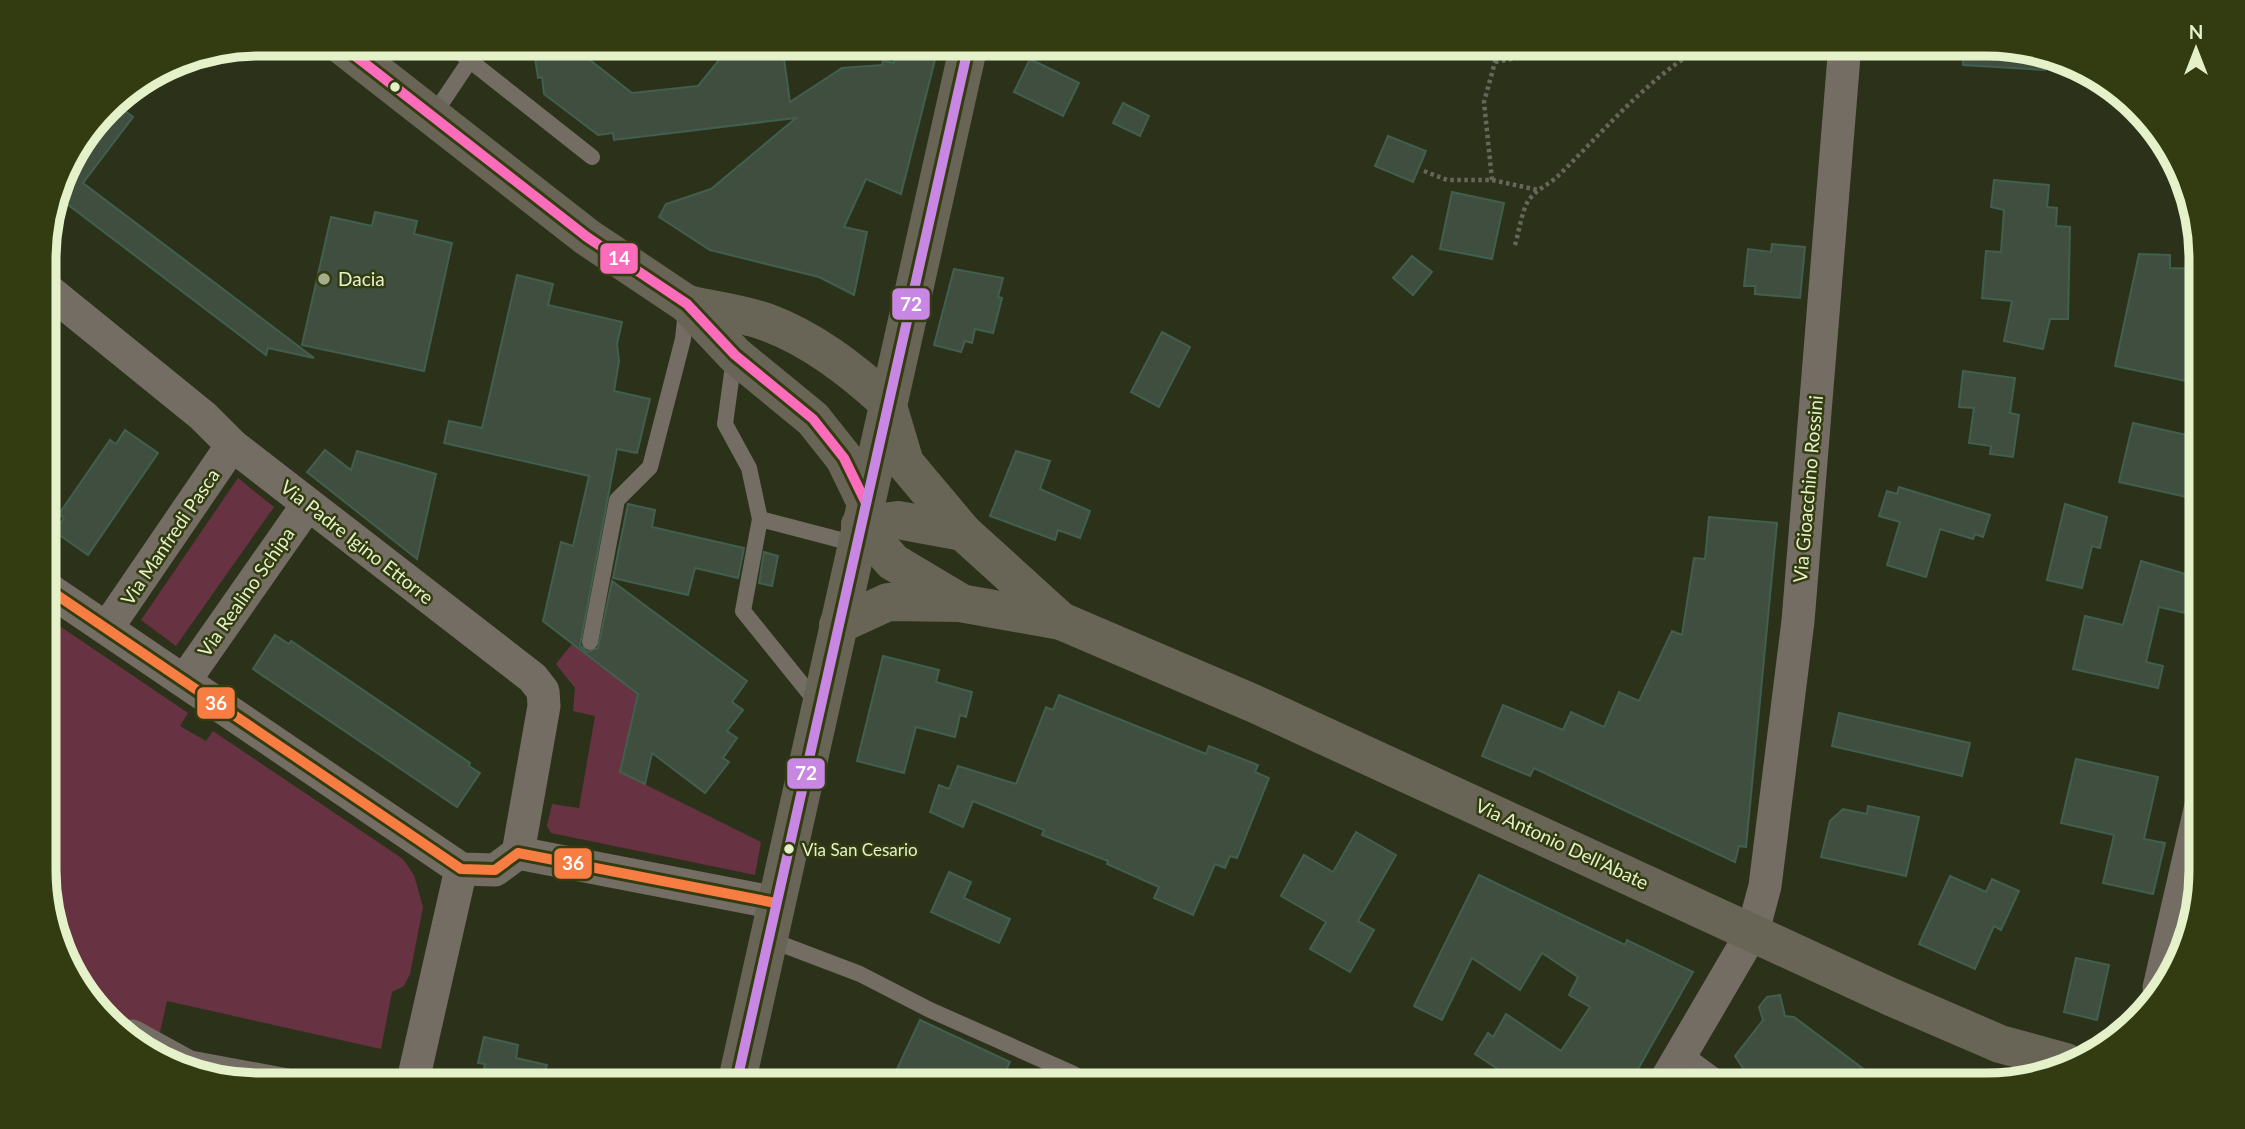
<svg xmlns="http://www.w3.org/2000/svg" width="2245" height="1129" viewBox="0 0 2245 1129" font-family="Lato,sans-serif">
<rect width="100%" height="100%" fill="#2c321a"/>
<g fill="#673241">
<polygon points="238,478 274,507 176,646 141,620"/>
<polygon points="45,616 188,713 180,726 206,741 213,731 403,859 414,875 423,907 410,974 404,986 392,992 381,1049 167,1001 159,1037 88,1000 46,898"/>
<polygon points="572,644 638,694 620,772 761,842 755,875 551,833 547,826 552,804 579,808 595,716 573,711 575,688 556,664"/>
</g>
<g fill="#404e3f" stroke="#415f4e" stroke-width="2">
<polygon points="533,44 576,44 576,49 632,93 698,86 732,44 782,44 790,102 842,68 882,65 883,61 894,63 896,49 913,52 918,44 939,44 901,194 866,179 844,227 867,232 854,295 819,277 710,250 659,217 666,204 711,189 796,118 614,140 613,133 598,135 544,94 542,77 538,78"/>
<polygon points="1964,44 1986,44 2046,58 2045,70 1963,65"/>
<polygon points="1030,59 1079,83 1063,116 1014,92"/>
<polygon points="113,102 133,117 83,183 314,358 268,348 266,355 67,204 50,225 66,164"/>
<polygon points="1123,103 1149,116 1140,136 1113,123"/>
<polygon points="1388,136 1426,151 1413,182 1375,166"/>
<polygon points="1994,180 2049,185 2047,207 2057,208 2056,226 2070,227 2068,319 2050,319 2043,349 2004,341 2012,301 1982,298 1986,251 2001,252 2004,210 1991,207"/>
<polygon points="1452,192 1504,203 1492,259 1440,249"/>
<polygon points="375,212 417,221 414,234 452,243 424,371 302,345 331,217 372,226"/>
<polygon points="1772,244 1805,247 1800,298 1755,294 1755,286 1744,286 1748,249 1771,252"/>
<polygon points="2139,254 2170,255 2170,268 2200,269 2200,384 2115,366"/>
<polygon points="1412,256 1432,272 1413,295 1393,278"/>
<polygon points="954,269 1003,278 998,297 1002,298 993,333 975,329 972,343 965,341 961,352 934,345"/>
<polygon points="517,275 553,284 548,305 622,322 617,344 619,361 614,391 650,399 637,453 617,449 580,645 587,652 598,648 612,581 747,681 732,702 743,710 727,731 737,738 723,758 729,762 705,793 652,753 645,784 620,772 638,694 543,621 561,542 573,546 589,476 444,443 449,421 482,428"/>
<polygon points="1162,332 1190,347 1159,407 1131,392"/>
<polygon points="1963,371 2015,378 2010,413 2019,415 2013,457 1990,454 1991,446 1969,443 1974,408 1959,407"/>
<polygon points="2133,423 2200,438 2200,500 2119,482"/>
<polygon points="125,430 158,453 88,555 55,532 64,518 59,514 110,440 116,444"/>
<polygon points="325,450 351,470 357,451 436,474 417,559 307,472"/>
<polygon points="1016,451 1050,461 1040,489 1090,511 1080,538 1058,530 1055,540 990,516"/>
<polygon points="1899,487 1990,515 1983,537 1975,534 1973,539 1940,529 1926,577 1887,565 1900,522 1879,516 1887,491 1897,494"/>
<polygon points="628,504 655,510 652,527 744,548 738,578 695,568 688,595 613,578"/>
<polygon points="2065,504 2107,517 2100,548 2092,546 2082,588 2047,580"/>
<polygon points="1709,517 1777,523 1746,847 1739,846 1735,862 1534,768 1530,776 1482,756 1503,705 1563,730 1571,712 1604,727 1619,692 1639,701 1672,631 1682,635 1694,558 1705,559"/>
<polygon points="764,552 778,556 772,586 759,583"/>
<polygon points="2141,561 2199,578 2190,614 2159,607 2146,662 2163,666 2158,688 2073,669 2085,616 2123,625"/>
<polygon points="275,635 289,644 291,641 470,763 469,766 480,773 457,807 253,669"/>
<polygon points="883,656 939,670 936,682 972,692 966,717 960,715 955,737 916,727 904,773 857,761"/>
<polygon points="1059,695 1206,754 1209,746 1258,765 1255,772 1269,778 1237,858 1230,856 1225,868 1215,864 1193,915 1154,898 1159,887 1107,864 1108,861 1042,835 1044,830 973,801 963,827 930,812 939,785 949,789 958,766 1016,784 1046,707 1053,710"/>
<polygon points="1839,713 1970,743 1962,776 1832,746"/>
<polygon points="2076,759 2158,777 2144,839 2165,843 2153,894 2103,883 2114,835 2061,823"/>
<polygon points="1868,806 1919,817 1906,876 1821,857 1830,821 1843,809 1867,814"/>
<polygon points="1356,832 1396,855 1358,921 1374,930 1350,972 1310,949 1326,922 1281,896 1304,855 1333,872"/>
<polygon points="949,872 971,882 964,898 1010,919 999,943 931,912"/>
<polygon points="1479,875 1625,945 1627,940 1693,972 1629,1085 1615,1085 1590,1069 1580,1085 1522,1085 1475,1054 1488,1033 1493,1037 1506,1014 1561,1051 1590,1007 1569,995 1578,977 1542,953 1520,990 1472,958 1442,1020 1414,1006"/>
<polygon points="1950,876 1986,892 1992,879 2019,891 2001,930 1994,926 1975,969 1919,944"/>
<polygon points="2076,958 2109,965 2097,1020 2064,1012"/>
<polygon points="1780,995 1785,1016 1794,1017 1885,1085 1765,1085 1743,1068 1735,1056 1763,1020 1759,1007 1767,997"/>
<polygon points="920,1020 1010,1062 999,1085 931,1085 897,1069"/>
<polygon points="484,1037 518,1045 516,1058 547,1065 542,1085 480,1085 485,1064 478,1063"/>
</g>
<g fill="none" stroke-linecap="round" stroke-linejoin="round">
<g stroke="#68665a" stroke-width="4.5" stroke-dasharray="3.5 3.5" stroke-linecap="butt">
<polyline points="1495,62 1592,44"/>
<polyline points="1424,171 1447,180 1492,180 1538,190"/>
<polyline points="1492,180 1484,102 1495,62 1494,44"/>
<path d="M1515 245C1519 232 1521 215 1527 203 1534 190 1549 185 1559 175 1606 129 1648 77 1707 44"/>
</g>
<g stroke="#736d63" stroke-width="16">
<polyline points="449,44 592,157"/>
<polyline points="432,117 481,44"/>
<polyline points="734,358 725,424 749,468 760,519"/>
<polyline points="590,642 617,500 650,467 683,339 686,310"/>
<polyline points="818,704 743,611 760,519 856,544"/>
<polyline points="768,939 860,974 930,1010 1074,1074"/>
</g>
<g stroke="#736d63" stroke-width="33">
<polyline points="44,287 203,416 232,445 533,678 543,691 544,706 518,853"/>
<polyline points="45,587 461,869 495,870 518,853 776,903"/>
<polyline points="107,628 232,445"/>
<polyline points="185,680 308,504"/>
<polyline points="2159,988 2201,805"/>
<polyline points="132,1036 185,1065"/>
<polyline points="1679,1060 1713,1085"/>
<polyline points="163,1062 287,1085"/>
<polyline points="412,1085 461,869"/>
<polyline points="1663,1085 1753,931 1765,886 1798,621 1845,44"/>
</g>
<g stroke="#696556" stroke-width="38">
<polyline points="340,44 587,237 687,304 735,355 813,419 844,458 866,503"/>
<path d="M687 304C712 310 741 313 766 322 812 339 851 369 887 402"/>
<polyline points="888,406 905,463 963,532 1061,621"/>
<polyline points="860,525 893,562 960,602"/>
<polyline points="860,525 898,520 963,532"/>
<polyline points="838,625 888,602 960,603 1061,621 1255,704 1891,997 2000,1044 2066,1062"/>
<polyline points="736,1085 969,44"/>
</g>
<g stroke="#323c10" stroke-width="16">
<polyline id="bus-1" points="340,44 587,237 687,304 735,355 813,419 844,458 866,503"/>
</g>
<g stroke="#323c10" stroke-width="16">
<polyline id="bus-2" points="45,587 461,869 495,870 518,853 776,903"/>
</g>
<g stroke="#323c10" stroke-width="16">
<polyline id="bus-3" points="736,1085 969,44"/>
</g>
<use href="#bus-1" stroke="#fb6dba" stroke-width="10"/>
<use href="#bus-2" stroke="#f77d43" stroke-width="10"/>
<use href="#bus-3" stroke="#c787e3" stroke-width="10"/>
</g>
<g fill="#e5f1c9" stroke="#323c10" stroke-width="2.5">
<circle cx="395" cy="87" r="6"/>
<circle cx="789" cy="849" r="6"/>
</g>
<circle fill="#a4ae8c" stroke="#323c10" stroke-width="2.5" cx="324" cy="279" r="7"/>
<g text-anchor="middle" stroke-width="5" stroke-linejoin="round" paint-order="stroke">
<g font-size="17" fill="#e5f1c9" stroke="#323c10" text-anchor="start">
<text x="802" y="856">Via San Cesario</text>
</g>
<g font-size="19" fill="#e5f1c9" stroke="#323c10" text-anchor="start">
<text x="338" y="286">Dacia</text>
</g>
<g font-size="19" fill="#e5f1c9" stroke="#323c10">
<text transform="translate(1808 489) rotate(-85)" y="7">Via Gioacchino Rossini</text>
<text transform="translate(170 537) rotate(-56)" y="7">Via Manfredi Pasca</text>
<text transform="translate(357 542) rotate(38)" y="7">Via Padre Igino Ettorre</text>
<text transform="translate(246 592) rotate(-55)" y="7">Via Realino Schipa</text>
<text transform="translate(1562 844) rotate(25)" y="7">Via Antonio Dell'Abate</text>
</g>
</g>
<path d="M0 0H2245V1129H0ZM259 56H1986A203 203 0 0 1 2189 259V870A203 203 0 0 1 1986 1073H259A203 203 0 0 1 56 870V259A203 203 0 0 1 259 56Z" fill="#323c10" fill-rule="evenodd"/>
<path fill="none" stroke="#e5f1c9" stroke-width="9" d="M259 56H1986A203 203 0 0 1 2189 259V870A203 203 0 0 1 1986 1073H259A203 203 0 0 1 56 870V259A203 203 0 0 1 259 56Z"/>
<g stroke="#323c10" stroke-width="2.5">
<rect x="599" y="242" width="40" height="33" rx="7" fill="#fb6dba"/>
<rect x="891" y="287" width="40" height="34" rx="7" fill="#c787e3"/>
<rect x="196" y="686" width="40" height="34" rx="7" fill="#f77d43"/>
<rect x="786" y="757" width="40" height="33" rx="7" fill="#c787e3"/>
<rect x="553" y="847" width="40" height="33" rx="7" fill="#f77d43"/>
</g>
<g font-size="19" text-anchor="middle" font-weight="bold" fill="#fff">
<text x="619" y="265">14</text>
<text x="911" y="311">72</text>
<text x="216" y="710">36</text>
<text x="806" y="780">72</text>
<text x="573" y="870">36</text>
</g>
<g transform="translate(2196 49)" stroke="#323c10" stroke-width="5" paint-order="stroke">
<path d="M0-5L12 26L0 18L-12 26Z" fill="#e5f1c9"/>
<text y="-10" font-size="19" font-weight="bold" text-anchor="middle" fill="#e5f1c9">N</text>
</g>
</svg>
